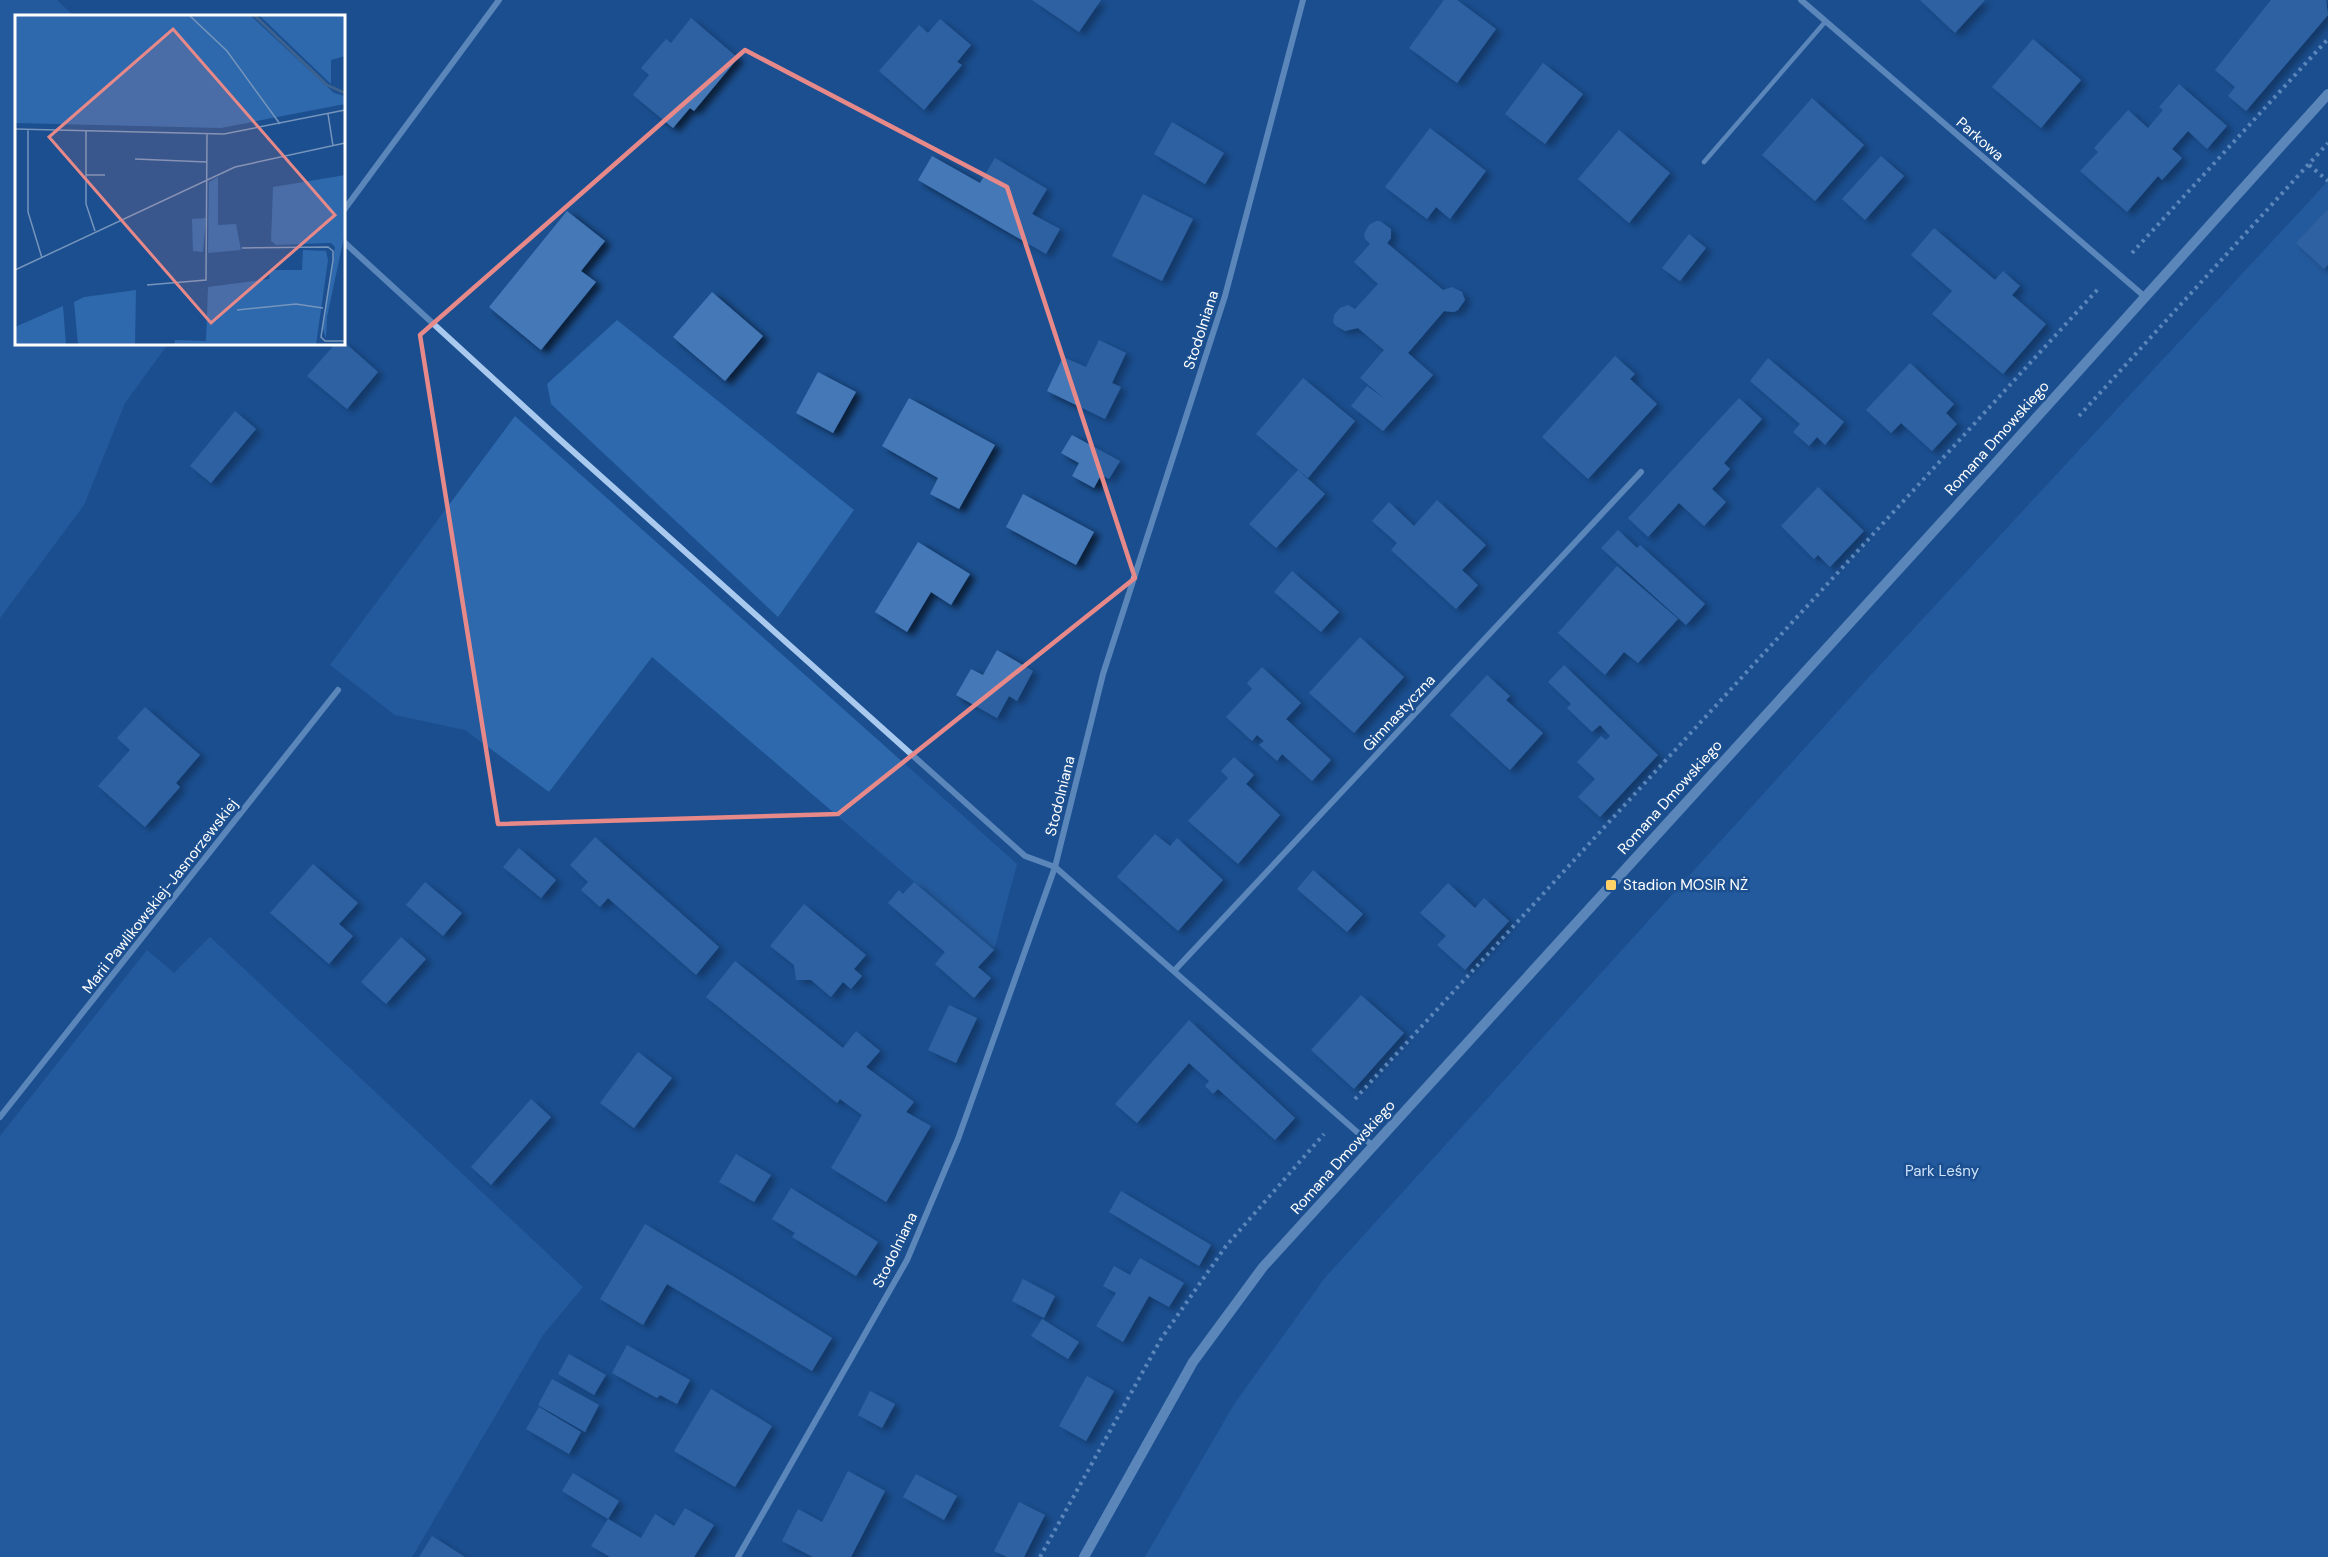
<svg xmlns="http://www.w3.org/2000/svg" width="2328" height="1557" viewBox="0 0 2328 1557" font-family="'DM Sans',sans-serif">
<defs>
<filter id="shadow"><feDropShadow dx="6" dy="4" stdDeviation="3" flood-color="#0009"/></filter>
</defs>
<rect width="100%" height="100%" fill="#1b4f8f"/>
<g fill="#2e69ad">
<polygon points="0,0 57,0 74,16 16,16 16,344 168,344 125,403 84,505 0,618"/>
<polygon points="2328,181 2328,1557 1145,1557 1235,1403 1324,1279 1870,676"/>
<polygon points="617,320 854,510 778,617 551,404 547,384"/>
<polygon points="515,416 1017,864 994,950 652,657 549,792 465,730 395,715 330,665"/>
<polygon points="210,937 583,1287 543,1335 412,1557 0,1557 0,1136 147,950 174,973"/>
</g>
<g fill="#4478b7" filter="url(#shadow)">
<polygon points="1032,0 1101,0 1079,32"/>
<polygon points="1444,0 1457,0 1496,29 1457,83 1409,48"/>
<polygon points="1920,0 1985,0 1955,33"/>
<polygon points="2271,0 2326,0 2328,15 2246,111 2228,96 2235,87 2215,70"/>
<polygon points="691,18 738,58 694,111 690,108 673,128 633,95 649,75 641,68 666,39 671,43"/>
<polygon points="940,19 971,45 957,62 962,65 924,110 879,71 919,25 928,33"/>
<polygon points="2033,39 2081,80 2041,128 1992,87"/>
<polygon points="1543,63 1583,94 1545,144 1505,114"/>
<polygon points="2179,84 2227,126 2207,149 2188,131 2172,149 2182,158 2162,180 2158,176 2127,212 2080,171 2098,152 2094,148 2128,110 2148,128 2163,110 2159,107"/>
<polygon points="1812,98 1864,145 1815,201 1762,155"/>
<polygon points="1172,122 1224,153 1205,184 1154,154"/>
<polygon points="1430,128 1486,171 1450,219 1436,207 1427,219 1385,187"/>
<polygon points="1619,130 1670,173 1629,223 1578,179"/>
<polygon points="932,156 980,183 995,158 1047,189 1032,214 1060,229 1046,254 918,180"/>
<polygon points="1881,156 1904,176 1865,220 1842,199"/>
<polygon points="1143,194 1193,219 1162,281 1112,256"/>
<polygon points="2328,209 2328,265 2324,269 2296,243"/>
<polygon points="567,211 605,241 581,271 596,282 541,350 489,307"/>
<polygon points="1376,221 1380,221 1391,229 1391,238 1387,243 1443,290 1452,287 1462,292 1465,300 1458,310 1454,312 1444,311 1408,353 1433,375 1383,431 1351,406 1367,386 1385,399 1360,378 1384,350 1358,328 1345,331 1336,326 1333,322 1334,315 1340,308 1348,305 1355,309 1378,284 1354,262 1370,244 1365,239 1364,234 1369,225"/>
<polygon points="1934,228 1995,280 2003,271 2020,286 2012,295 2046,324 2003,374 1932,314 1952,291 1911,255"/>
<polygon points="1689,234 1706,248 1680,281 1662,268"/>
<polygon points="712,292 763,336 725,381 673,337"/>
<polygon points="1099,340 1126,353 1112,383 1121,387 1105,419 1047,391 1063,357 1086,367"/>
<polygon points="344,342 378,372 347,409 307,376 335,344"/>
<polygon points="1615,356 1635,374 1630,379 1657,404 1588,479 1542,437"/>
<polygon points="1768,358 1844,422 1825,445 1817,437 1809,446 1793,432 1800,424 1750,381"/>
<polygon points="1910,363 1954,404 1946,413 1957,424 1932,451 1901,423 1891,433 1866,410"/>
<polygon points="818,372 856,392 833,433 796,413"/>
<polygon points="1303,378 1355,421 1308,478 1256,434"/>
<polygon points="909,398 995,445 959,509 930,494 938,478 882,446"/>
<polygon points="1739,398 1762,419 1724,463 1730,469 1712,489 1726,502 1704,526 1679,503 1648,537 1628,518"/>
<polygon points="235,411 256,429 211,483 190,466"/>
<polygon points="1072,435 1120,461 1109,479 1101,475 1094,488 1072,476 1079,463 1061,453"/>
<polygon points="1298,470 1325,494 1276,548 1249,524"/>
<polygon points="1818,487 1864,531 1830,567 1818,555 1814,559 1781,526"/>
<polygon points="1023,494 1094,532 1076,565 1006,527"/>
<polygon points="1437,500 1486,545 1462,570 1478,585 1456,609 1391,550 1397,543 1372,521 1389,502 1414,526"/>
<polygon points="1618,530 1637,548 1640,545 1705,604 1686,625 1601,548"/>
<polygon points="918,542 970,574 951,605 931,592 907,632 875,612"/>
<polygon points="1617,566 1678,619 1638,663 1624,652 1605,675 1558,633"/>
<polygon points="1292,571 1339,612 1321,632 1274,592"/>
<polygon points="1360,637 1404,677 1354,733 1309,693"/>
<polygon points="997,650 1033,671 1017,701 1009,696 997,718 956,695 971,669 983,675"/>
<polygon points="1564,665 1658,755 1600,817 1578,797 1595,779 1577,762 1601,736 1606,740 1610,736 1600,725 1592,732 1567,708 1571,704 1548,682"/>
<polygon points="1262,667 1301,703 1286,719 1331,760 1312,781 1282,754 1277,761 1259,745 1264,741 1257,735 1252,741 1226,717 1252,689 1247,683"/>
<polygon points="1487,675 1510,696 1506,700 1543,733 1510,770 1450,715"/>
<polygon points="145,707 200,755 176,783 180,787 145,827 98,786 130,750 117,738"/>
<polygon points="1234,757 1254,775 1246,784 1280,815 1238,864 1188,821 1228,778 1221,771"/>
<polygon points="1155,834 1170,846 1177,838 1223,880 1178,931 1117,877"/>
<polygon points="595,837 719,947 696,975 608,898 600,907 581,890 588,882 570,865"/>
<polygon points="519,848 556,880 541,898 503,867"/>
<polygon points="313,864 358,903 339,924 353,936 329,964 270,913"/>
<polygon points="1313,870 1363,914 1347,932 1297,889"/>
<polygon points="425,882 462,913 443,936 406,905"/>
<polygon points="914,882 994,950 978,967 991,978 974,998 935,964 945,952 888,903 899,890 903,894"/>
<polygon points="1448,883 1475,908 1484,898 1509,921 1465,970 1437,945 1446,936 1420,913"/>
<polygon points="804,904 866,955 854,969 862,976 851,989 843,982 831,997 811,980 796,980 794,965 770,946"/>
<polygon points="401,937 426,959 386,1004 361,982"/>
<polygon points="735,961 843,1048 856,1031 880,1051 866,1067 914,1102 906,1112 931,1126 886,1202 831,1168 862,1115 840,1099 837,1103 706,997"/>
<polygon points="1361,995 1404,1033 1354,1089 1311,1050"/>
<polygon points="949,1005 977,1018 956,1063 928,1050"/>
<polygon points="1189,1020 1295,1118 1275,1140 1218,1089 1213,1094 1205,1086 1209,1081 1189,1063 1137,1123 1115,1104"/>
<polygon points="638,1052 672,1078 634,1128 600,1103"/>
<polygon points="531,1099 551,1117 491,1185 471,1167"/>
<polygon points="736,1154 771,1175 754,1202 719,1182"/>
<polygon points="791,1188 878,1242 856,1276 792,1237 795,1233 772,1219"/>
<polygon points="1121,1191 1211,1245 1199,1266 1109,1212"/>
<polygon points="645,1224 731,1275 832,1338 812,1371 667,1284 643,1325 600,1299"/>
<polygon points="1140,1258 1184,1283 1169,1307 1149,1296 1123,1342 1096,1326 1116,1293 1103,1286 1114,1266 1130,1275"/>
<polygon points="1023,1279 1055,1296 1044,1318 1012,1301"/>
<polygon points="1042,1319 1079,1342 1068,1359 1031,1336"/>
<polygon points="627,1345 690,1380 677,1404 660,1395 657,1398 612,1373"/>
<polygon points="569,1354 606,1375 594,1395 558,1374"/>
<polygon points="1087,1376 1114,1391 1086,1441 1059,1426"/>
<polygon points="552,1379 599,1405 585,1432 538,1405"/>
<polygon points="711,1389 772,1426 735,1487 674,1451"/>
<polygon points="870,1391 895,1404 882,1428 858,1415"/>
<polygon points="539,1407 581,1432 569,1454 526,1429"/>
<polygon points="848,1471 885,1491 851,1557 813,1557 782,1541 798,1509 822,1522"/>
<polygon points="573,1473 619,1501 608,1519 562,1491"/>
<polygon points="916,1474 957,1496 944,1520 903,1497"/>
<polygon points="1019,1502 1045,1515 1024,1557 1007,1557 994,1551"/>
<polygon points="685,1508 714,1525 694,1557 610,1557 591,1546 608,1519 641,1538 655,1514 674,1526"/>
<polygon points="432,1536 465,1557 419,1557"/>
</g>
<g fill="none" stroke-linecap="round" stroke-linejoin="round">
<g stroke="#a9c9ee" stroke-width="4" stroke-dasharray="3 4.5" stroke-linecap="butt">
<polyline points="2309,165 2328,181"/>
<polyline points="2132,253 2328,39"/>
<polyline points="2079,416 2328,143"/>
<polyline points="1355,1099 2098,289"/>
<polyline points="1040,1557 1161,1339 1226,1246 1324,1134"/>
</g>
<polyline stroke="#a9c9ee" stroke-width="4.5" points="1704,162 1825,22"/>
<g stroke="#a9c9ee" stroke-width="6">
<polyline points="1801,0 2144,296"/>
<polyline points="344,210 499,0"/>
<polyline points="344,242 557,437 1025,856 1055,867 1373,1146"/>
<polyline points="1174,971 1641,472"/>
<polyline points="0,1117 338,690"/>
<polyline points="738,1557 907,1260 958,1139 1055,867 1103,674 1225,296 1303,0"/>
</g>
<polyline stroke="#a9c9ee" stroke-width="10" points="1084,1557 1193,1362 1263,1267 1991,468 2328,94"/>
</g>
<path d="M0 0H2328V1557H0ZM745 50 1007 187 1135 578 838 814 498 824 420 335Z" fill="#1b4f8f" fill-opacity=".55" fill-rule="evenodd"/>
<path fill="none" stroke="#e88989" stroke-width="4.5" stroke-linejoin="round" d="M745 50 1007 187 1135 578 838 814 498 824 420 335Z"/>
<rect fill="#ffd166" stroke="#1b4f8f" stroke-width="2" x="1605" y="879" width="12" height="12" rx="3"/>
<g text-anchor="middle" stroke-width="5" stroke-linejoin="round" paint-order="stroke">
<g font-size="15" fill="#fff" stroke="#1b4f8f">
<text transform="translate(1980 139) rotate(41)" y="5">Parkowa</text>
<text transform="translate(1201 330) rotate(-72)" y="5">Stodolniana</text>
<text transform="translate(1997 438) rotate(-48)" y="5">Romana Dmowskiego</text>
<text transform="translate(1399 713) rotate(-47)" y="5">Gimnastyczna</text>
<text transform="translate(1060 796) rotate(-76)" y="5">Stodolniana</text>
<text transform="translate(1670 797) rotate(-48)" y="5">Romana Dmowskiego</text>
<text transform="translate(160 896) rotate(-52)" y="5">Marii Pawlikowskiej-Jasnorzewskiej</text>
<text transform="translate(1343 1157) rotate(-48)" y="5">Romana Dmowskiego</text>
<text transform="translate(895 1250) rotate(-64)" y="5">Stodolniana</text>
</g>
<g font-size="15" fill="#fff" stroke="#1b4f8f" text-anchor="start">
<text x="1623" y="890">Stadion MOSIR NŻ</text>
</g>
<g font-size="15" fill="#cfe3fa" stroke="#1b4f8f">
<text x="1942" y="1176">Park Leśny</text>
</g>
</g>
<g transform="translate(15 15)">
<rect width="330" height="330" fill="#1b4f8f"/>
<path d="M0 0H235L319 78 330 81V89L206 113 0 108ZM244 0H330V41L316 45V69ZM330 160 329 222 312 302 311 324 307 311 320 232 316 228 261 230 256 226 258 172ZM203 162V210L221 209 226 235 193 238 194 167ZM191 203 188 237 178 236 177 204ZM288 235 311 236 313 245 301 330H159L160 325 191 326 193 272 254 264 255 255H287ZM121 275 120 330H63L59 287 69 282ZM48 291 51 330H0V312Z" fill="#2e69ad"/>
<path fill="none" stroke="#3c6290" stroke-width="3" d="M239 0 312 70 330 78"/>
<path fill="none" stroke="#7695bc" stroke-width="1.5" d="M174 0 212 36 265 109M313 99 318 131M0 114 209 119 330 95M13 115V197L27 243M71 116V189L80 216M120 144 192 147M71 160H90M227 233 313 232 318 236V245L306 322 310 326H330M0 255 220 152 330 128M132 270 191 265 192 119M222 295 281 289 308 293"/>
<path fill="#e88989" fill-opacity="0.15" stroke="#e88989" stroke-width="3" d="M158 14 320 200 196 308 34 122Z"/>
<rect width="330" height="330" fill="none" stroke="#fff" stroke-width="3"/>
</g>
</svg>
